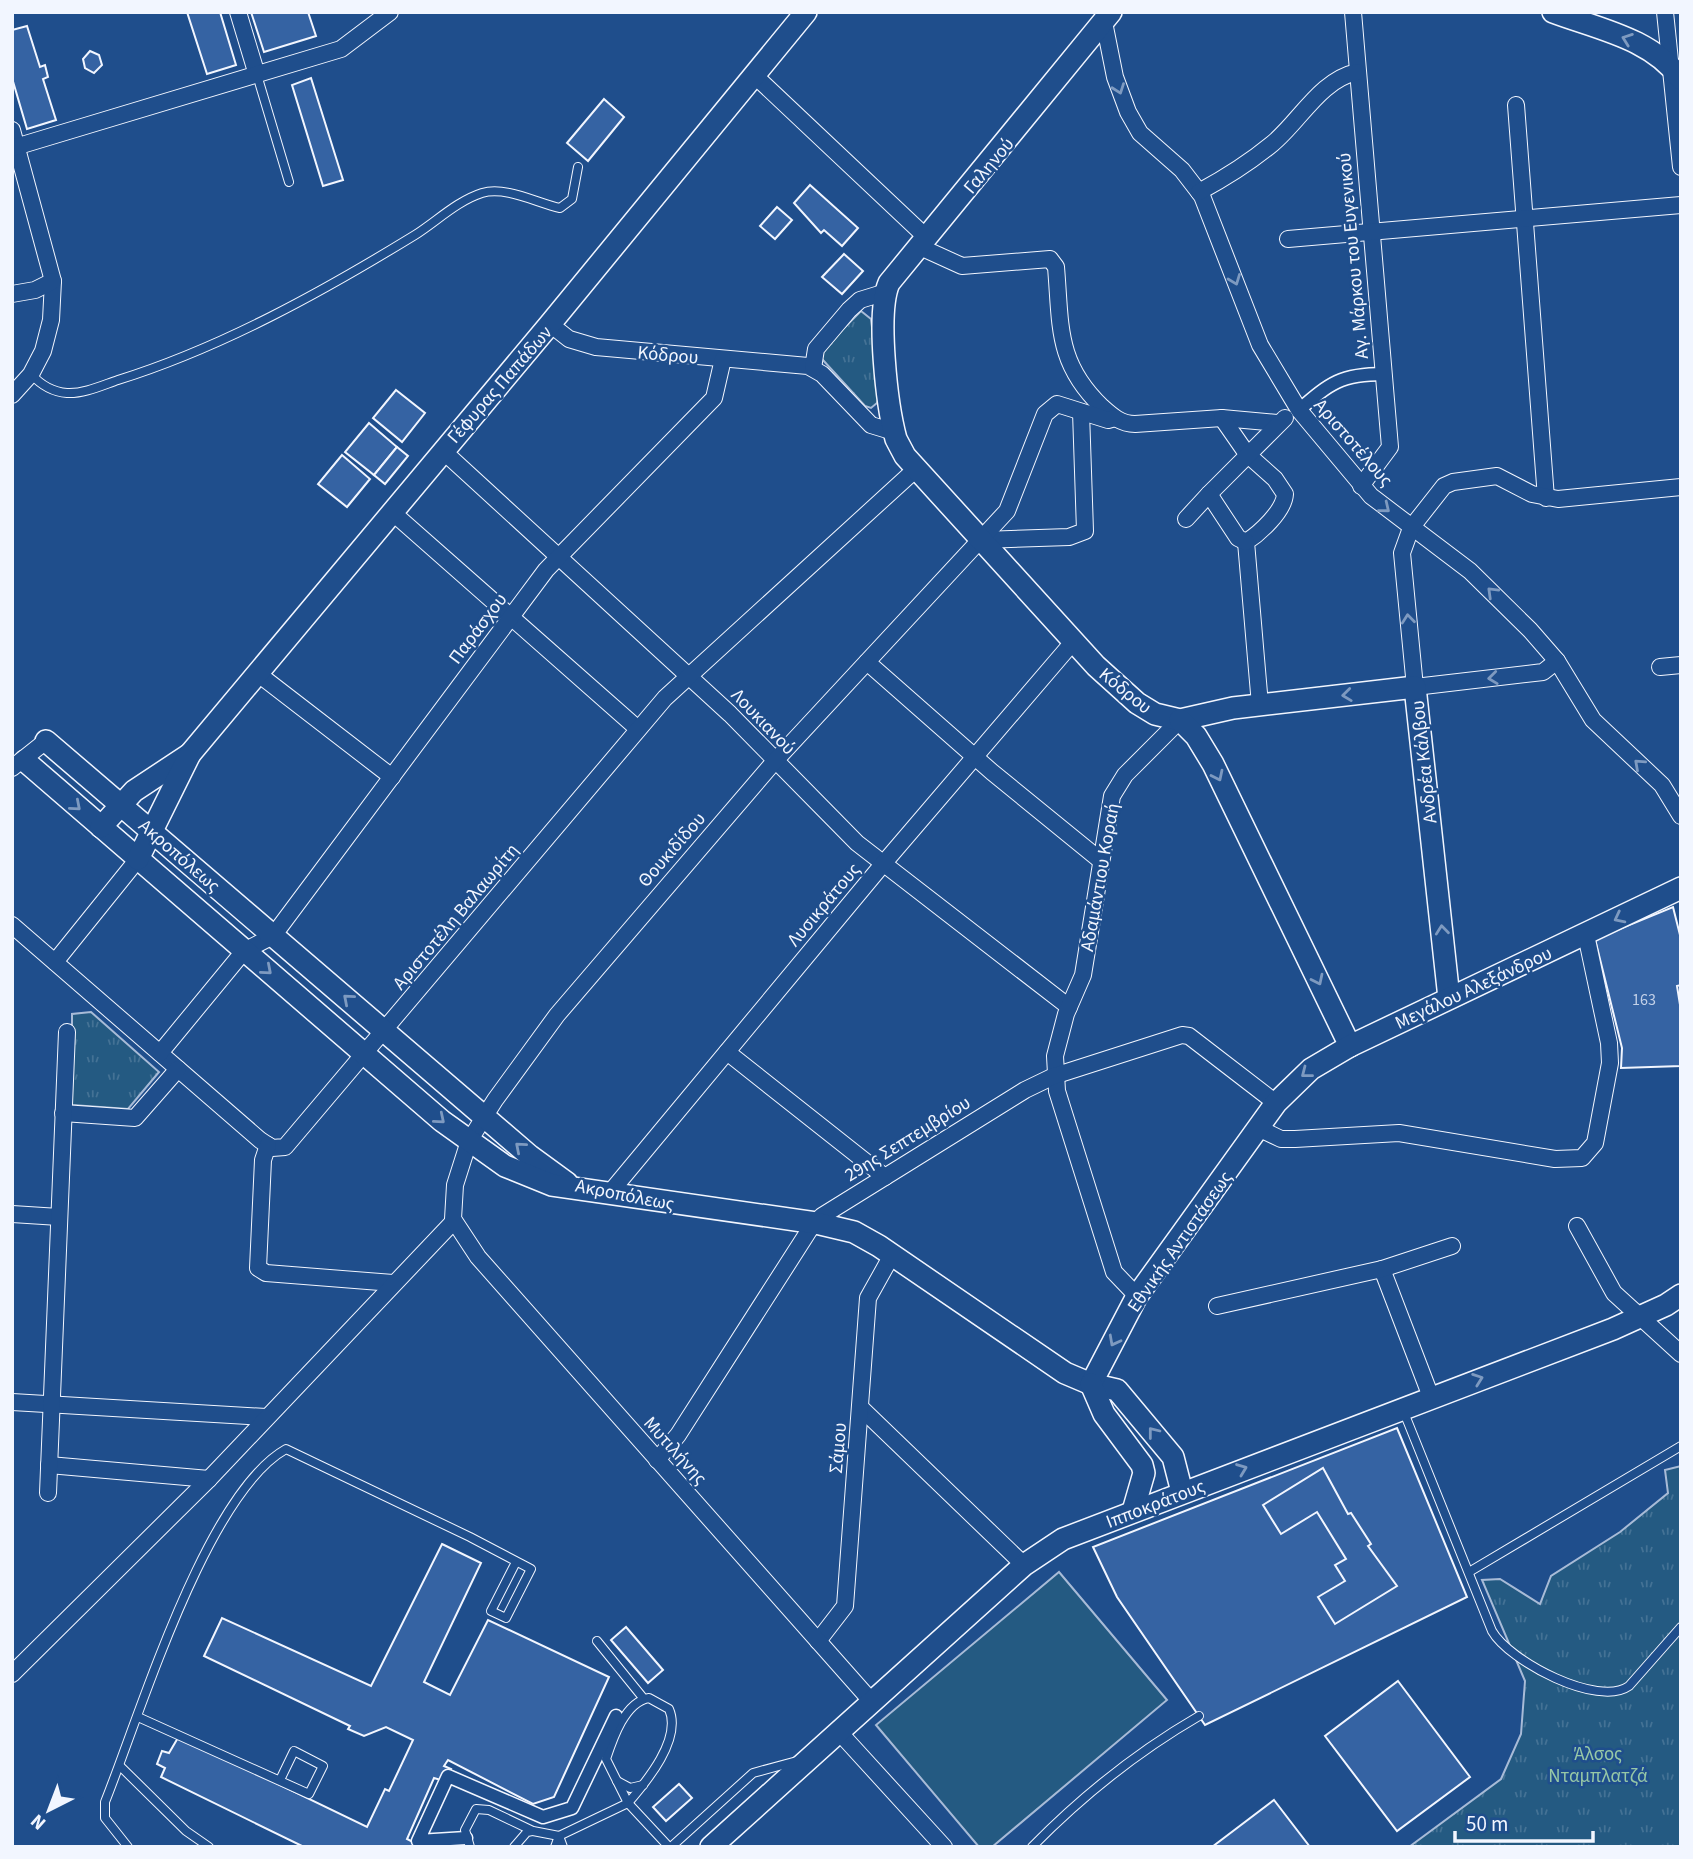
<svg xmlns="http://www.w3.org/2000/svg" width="1693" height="1859" viewBox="0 0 1693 1859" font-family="'Source Sans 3',sans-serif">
<defs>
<pattern id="park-tufts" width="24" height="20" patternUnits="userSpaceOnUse" patternTransform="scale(1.75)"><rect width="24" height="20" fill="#245a82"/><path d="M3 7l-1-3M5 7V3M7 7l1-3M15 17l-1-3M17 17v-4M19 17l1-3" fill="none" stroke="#447295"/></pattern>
</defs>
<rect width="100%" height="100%" fill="#1f4e8c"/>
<g fill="url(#park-tufts)" stroke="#a8bbd7" stroke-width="2">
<polygon points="861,311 871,319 880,393 877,403 871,408 865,406 822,359 822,350"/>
<polygon points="91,1012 159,1072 128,1109 72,1105 72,1014"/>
<polygon points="1681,1466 1681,1847 1409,1847 1501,1779 1521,1734 1525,1681 1482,1580 1500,1579 1540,1604 1551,1576 1620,1532 1668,1493 1665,1470"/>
</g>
<polygon fill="#245a82" stroke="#a8bbd7" stroke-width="2" points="1059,1572 1167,1700 992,1847 979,1847 876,1725"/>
<g fill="#3563a3" stroke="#f2f6ff" stroke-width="2">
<polygon points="187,12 220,12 236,65 207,74"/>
<polygon points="251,12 308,12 316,36 264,52"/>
<polygon points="27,26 40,67 45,65 48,77 43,79 56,120 27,129 12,78 12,30"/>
<polygon points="90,51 99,55 102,65 94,73 85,68 83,59"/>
<polygon points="311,78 343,180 323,186 292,85"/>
<polygon points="604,99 624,117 588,161 567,143"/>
<polygon points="810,185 858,228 842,246 824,230 821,233 794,203"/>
<polygon points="777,207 792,220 775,239 760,226"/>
<polygon points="844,254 863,271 842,294 822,277"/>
<polygon points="396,390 425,413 402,442 373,418"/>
<polygon points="369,423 397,447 374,475 345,452"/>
<polygon points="397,447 408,456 385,484 374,475"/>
<polygon points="342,455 370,479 347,507 318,484"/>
<polygon points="1673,907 1681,939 1681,985 1677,986 1681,1011 1681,1066 1621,1068 1622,1048 1595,939"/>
<polygon points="1397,1428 1467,1597 1205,1725 1117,1597 1093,1547"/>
<polygon points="1323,1468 1348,1514 1351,1513 1371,1544 1368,1546 1397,1586 1335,1624 1318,1597 1345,1581 1335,1565 1346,1559 1317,1512 1281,1534 1263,1505"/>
<polygon points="442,1544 481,1563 424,1682 450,1695 488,1620 609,1677 554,1797 533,1804 448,1760 444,1766 451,1769 444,1781 434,1778 407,1839 423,1847 304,1847 161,1777 165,1768 157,1764 162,1751 169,1753 179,1736 367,1827 385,1789 389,1791 413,1740 386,1727 364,1736 348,1729 350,1726 204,1656 222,1618 371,1686"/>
<polygon points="626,1627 663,1670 648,1683 611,1640"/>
<polygon points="1398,1681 1470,1777 1397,1831 1325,1736"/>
<polygon points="679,1784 692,1798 666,1821 653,1807"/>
<polygon points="1274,1800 1310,1847 1212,1847"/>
</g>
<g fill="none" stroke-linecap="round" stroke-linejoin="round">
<g stroke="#f2f6ff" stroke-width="10">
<g id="service">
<polyline points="257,75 289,182"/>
<path d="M31 374C40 384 52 392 67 393 84 394 103 385 118 380 223 347 322 292 415 235 437 221 457 201 482 193 506 186 537 203 560 208L572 199 578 167"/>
<path d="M1403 1410 1492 1631C1509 1661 1598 1708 1629 1686L1681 1627"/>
<polyline points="1469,1572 1681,1446"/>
<polyline points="597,1641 644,1699"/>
<path d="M649 1698 669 1709C682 1739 647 1781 628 1803L606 1759C613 1738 625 1702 649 1698Z"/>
<polyline points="138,1717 309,1794 323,1766 294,1751 280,1780"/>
<polyline points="120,1766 186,1831 209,1847"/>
<polyline points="617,1781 630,1788 643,1785"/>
<path d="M128 1847 105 1818V1802C140 1715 206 1494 286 1449L470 1537 531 1569 506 1618 491 1611 516 1562"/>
<polyline points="470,1847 465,1830 476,1809 489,1810 533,1831 559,1836 563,1847"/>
<polyline points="514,1847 527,1832 532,1831"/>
<polyline points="555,1847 559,1836 628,1803 669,1847"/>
<polyline points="671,1847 753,1773 797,1761"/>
<path d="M1032 1847C1082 1796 1137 1752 1199 1716"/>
</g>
</g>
<g stroke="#f2f6ff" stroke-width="15">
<g id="pedestrian">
<path d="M1299 410C1330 383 1341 374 1384 374"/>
<polyline points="466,1838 418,1841 448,1776 543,1817 572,1808 616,1716"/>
</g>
</g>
<g stroke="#f2f6ff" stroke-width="18">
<g id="minor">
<polyline points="238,12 257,75"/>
<polyline points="1353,12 1390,447 1361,486"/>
<polyline points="1665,12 1681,167"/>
<polyline points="1104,22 1115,77 1128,112 1140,133 1182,170 1202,196 1260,345 1299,410 1371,496 1470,571 1530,630 1557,661 1593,720 1662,785 1681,816"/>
<polyline points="753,74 926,237"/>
<polyline points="1516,105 1546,498"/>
<polyline points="12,130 53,281 51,320 43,351 31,374 12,395"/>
<polyline points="12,148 341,49 390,12"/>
<path d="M1199 192C1225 178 1249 163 1272 144 1300 121 1320 80 1357 72"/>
<polyline points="1288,239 1681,205"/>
<path d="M918 246 962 266 1050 259 1056 267C1061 326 1056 363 1102 407 1112 416 1121 424 1135 424L1222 418 1277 423"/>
<polyline points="12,294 35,290 53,281"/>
<polyline points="550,324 569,339 596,347 808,366 822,374 871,425 894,432"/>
<polyline points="813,368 816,349 849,310 860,300 886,292"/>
<path d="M1222 418 1247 454 1275 479 1285 494C1284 511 1260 533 1246 542L1260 705"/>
<polyline points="442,450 730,714 857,843 1069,1007"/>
<polyline points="1209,494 1285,418"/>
<polyline points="392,512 638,729"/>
<polyline points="1186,519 1209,494 1238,538 1246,542"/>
<polyline points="982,540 1069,537 1085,531 1081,412"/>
<polyline points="1557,661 1543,672 1415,687 1402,553 1411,528 1444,486 1453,482 1497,476 1532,494 1558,499 1681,487"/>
<polyline points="867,662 992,772 1100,860"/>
<polyline points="1660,667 1681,665"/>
<polyline points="257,673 392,777"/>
<polyline points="12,768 46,741"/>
<polyline points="12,925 260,1140 272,1148 285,1147 665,698 916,469"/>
<polyline points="55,962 138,859"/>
<polyline points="727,1052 885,1177"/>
<polyline points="160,1053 244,951 273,936 546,570 714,398 723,359"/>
<polyline points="63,1113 135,1118 178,1069"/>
<polyline points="1258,1128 1281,1139 1295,1139 1399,1133 1555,1159 1582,1158 1595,1143 1610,1063 1609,1043 1586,935"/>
<polyline points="268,1145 263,1160 258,1268 266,1273 393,1283"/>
<polyline points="608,1195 883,864 1073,642"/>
<polyline points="12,1214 59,1217"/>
<polyline points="1577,1226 1614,1293 1681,1354"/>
<polyline points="1382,1269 1431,1397"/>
<polyline points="1137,1296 1114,1272 1057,1091 1055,1056 1066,1014 1083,975 1112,796 1125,775 1180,720"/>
<polyline points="1217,1306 1382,1269 1452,1246"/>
<polyline points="12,1402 266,1417"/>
<polyline points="861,1408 1024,1565"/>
<polyline points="657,1460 678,1435 810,1229 822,1216 1025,1090 1054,1076 1182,1035 1189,1036 1276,1103"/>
<polyline points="49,1465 209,1479"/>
<polyline points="48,1493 67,1032"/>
<polyline points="818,1641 845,1606 868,1298 892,1255"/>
<polyline points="12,1674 209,1479 454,1221"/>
<polyline points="873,1703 478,1257 453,1219 455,1185 469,1141 495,1100 557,1015 774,762 1007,511 1045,414 1057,404 1108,420 1115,418"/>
<polyline points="840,1733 944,1847"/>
</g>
</g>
<g stroke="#f2f6ff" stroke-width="24">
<g id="tertiary">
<path d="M1111 12 889 283C876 313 887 406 896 439L905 456 1096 666 1137 703 1155 714 1180 720 1233 708 1415 687 1449 998"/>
<path d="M1553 12C1598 29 1651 38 1681 79"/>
<polyline points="1180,720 1196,736 1213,764 1350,1046"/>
<polyline points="46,741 530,1156 567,1183"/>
<polyline points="25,761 442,1121 505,1166 552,1185 816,1223 854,1232 879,1246 1065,1373 1091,1384 1117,1390 1173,1457 1182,1492"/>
<polyline points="101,827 134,791 190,754"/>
<polyline points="138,859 190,754 550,324 806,12"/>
<polyline points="1091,1384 1137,1296 1276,1103 1311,1069 1350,1046 1681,888"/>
<polyline points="1091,1384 1104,1414 1142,1465 1144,1473 1133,1511"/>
<polyline points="711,1847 1024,1565 1063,1539 1613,1329 1666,1305 1681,1295"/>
</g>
</g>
<use href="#service" stroke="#1f4e8c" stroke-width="8"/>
<use href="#pedestrian" stroke="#1f4e8c" stroke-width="12"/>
<use href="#minor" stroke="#1f4e8c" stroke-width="16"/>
<use href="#tertiary" stroke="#1f4e8c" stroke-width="21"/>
</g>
<defs><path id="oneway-chevron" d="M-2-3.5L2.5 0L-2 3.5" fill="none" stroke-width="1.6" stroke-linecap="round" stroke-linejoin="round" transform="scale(1.75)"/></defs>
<g stroke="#7e9ac0">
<use href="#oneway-chevron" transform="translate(1627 39) rotate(-160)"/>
<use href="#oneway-chevron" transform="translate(1119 89) rotate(70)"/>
<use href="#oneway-chevron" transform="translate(1235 280) rotate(69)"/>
<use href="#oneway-chevron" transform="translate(1385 508) rotate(39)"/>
<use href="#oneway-chevron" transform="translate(1492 592) rotate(-136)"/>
<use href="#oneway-chevron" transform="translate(1408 619) rotate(-96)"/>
<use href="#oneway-chevron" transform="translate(1493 678) rotate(173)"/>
<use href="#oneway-chevron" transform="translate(1347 695) rotate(173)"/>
<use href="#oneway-chevron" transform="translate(1639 764) rotate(-138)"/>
<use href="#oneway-chevron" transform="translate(1218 776) rotate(64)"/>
<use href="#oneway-chevron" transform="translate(76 806) rotate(41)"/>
<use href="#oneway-chevron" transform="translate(1619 918) rotate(153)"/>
<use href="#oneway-chevron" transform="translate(1442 930) rotate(-96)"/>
<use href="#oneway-chevron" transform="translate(267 970) rotate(41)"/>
<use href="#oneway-chevron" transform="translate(1318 980) rotate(64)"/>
<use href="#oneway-chevron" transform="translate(348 999) rotate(-139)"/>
<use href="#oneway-chevron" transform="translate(1306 1073) rotate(142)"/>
<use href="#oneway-chevron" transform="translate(440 1119) rotate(40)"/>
<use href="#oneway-chevron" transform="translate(520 1147) rotate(-139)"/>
<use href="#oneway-chevron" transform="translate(1114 1341) rotate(118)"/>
<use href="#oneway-chevron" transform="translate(1478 1379) rotate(-20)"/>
<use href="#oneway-chevron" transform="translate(1153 1432) rotate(-128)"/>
<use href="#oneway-chevron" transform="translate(1242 1469) rotate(-21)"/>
</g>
<g text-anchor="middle" stroke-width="5" stroke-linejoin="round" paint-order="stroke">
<g font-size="16" fill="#c3d1e8">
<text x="1644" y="1005">163</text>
</g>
<g font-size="19" fill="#f2f6ff" stroke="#1f4e8c">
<text transform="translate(988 165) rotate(-50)" y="7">Γαληνού</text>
<text transform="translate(1352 256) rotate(-95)" y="7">Αγ. Μάρκου του Ευγενικού</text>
<text transform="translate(668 354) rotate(5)" y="7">Κόδρου</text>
<text transform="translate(499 384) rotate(-49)" y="7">Γέφυρας Παπάδων</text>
<text transform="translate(1354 442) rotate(49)" y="7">Αριστοτέλους</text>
<text transform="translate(477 628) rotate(-53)" y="7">Παράσχου</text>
<text transform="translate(1126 690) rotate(39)" y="7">Κόδρου</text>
<text transform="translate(764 721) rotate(46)" y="7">Λουκιανού</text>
<text transform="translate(1423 762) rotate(-96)" y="7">Ανδρέα Κάλβου</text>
<text transform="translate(671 849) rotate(-49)" y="7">Θουκιδίδου</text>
<text transform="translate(180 855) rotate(41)" y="7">Ακροπόλεως</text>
<text transform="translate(1099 877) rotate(-80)" y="7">Αδαμάντιου Κοραή</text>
<text transform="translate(823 904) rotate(-50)" y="7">Λυσικράτους</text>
<text transform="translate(455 916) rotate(-50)" y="7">Αριστοτέλη Βαλαωρίτη</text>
<text transform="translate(1473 987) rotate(-25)" y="7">Μεγάλου Αλεξάνδρου</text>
<text transform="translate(907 1138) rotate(-32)" y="7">29ης Σεπτεμβρίου</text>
<text transform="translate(625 1194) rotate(11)" y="7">Ακροπόλεως</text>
<text transform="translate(1179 1241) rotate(-55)" y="7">Εθνικής Αντιστάσεως</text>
<text transform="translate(837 1448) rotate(-85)" y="7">Σάμου</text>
<text transform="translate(676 1450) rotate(48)" y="7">Μυτιλήνης</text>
<text transform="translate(1155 1503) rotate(-21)" y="7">Ιπποκράτους</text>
</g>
<g font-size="19" fill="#97c8a6" stroke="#1f4e8c">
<text x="1598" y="1760">Άλσος<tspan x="1598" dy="22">Νταμπλατζά</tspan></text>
</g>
</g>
<rect width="1693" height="1859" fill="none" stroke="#f2f6ff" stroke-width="28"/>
<g transform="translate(49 1810) rotate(222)" stroke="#1f4e8c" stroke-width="5" paint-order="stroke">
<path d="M0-5L12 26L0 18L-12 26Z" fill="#f2f6ff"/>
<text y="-10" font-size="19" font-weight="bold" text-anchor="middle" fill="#f2f6ff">N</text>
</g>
<path d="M1455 1831v10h138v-10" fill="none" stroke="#f2f6ff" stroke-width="3.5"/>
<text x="1466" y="1831" font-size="21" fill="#f2f6ff" stroke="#1f4e8c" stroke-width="5" paint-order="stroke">50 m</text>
</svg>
